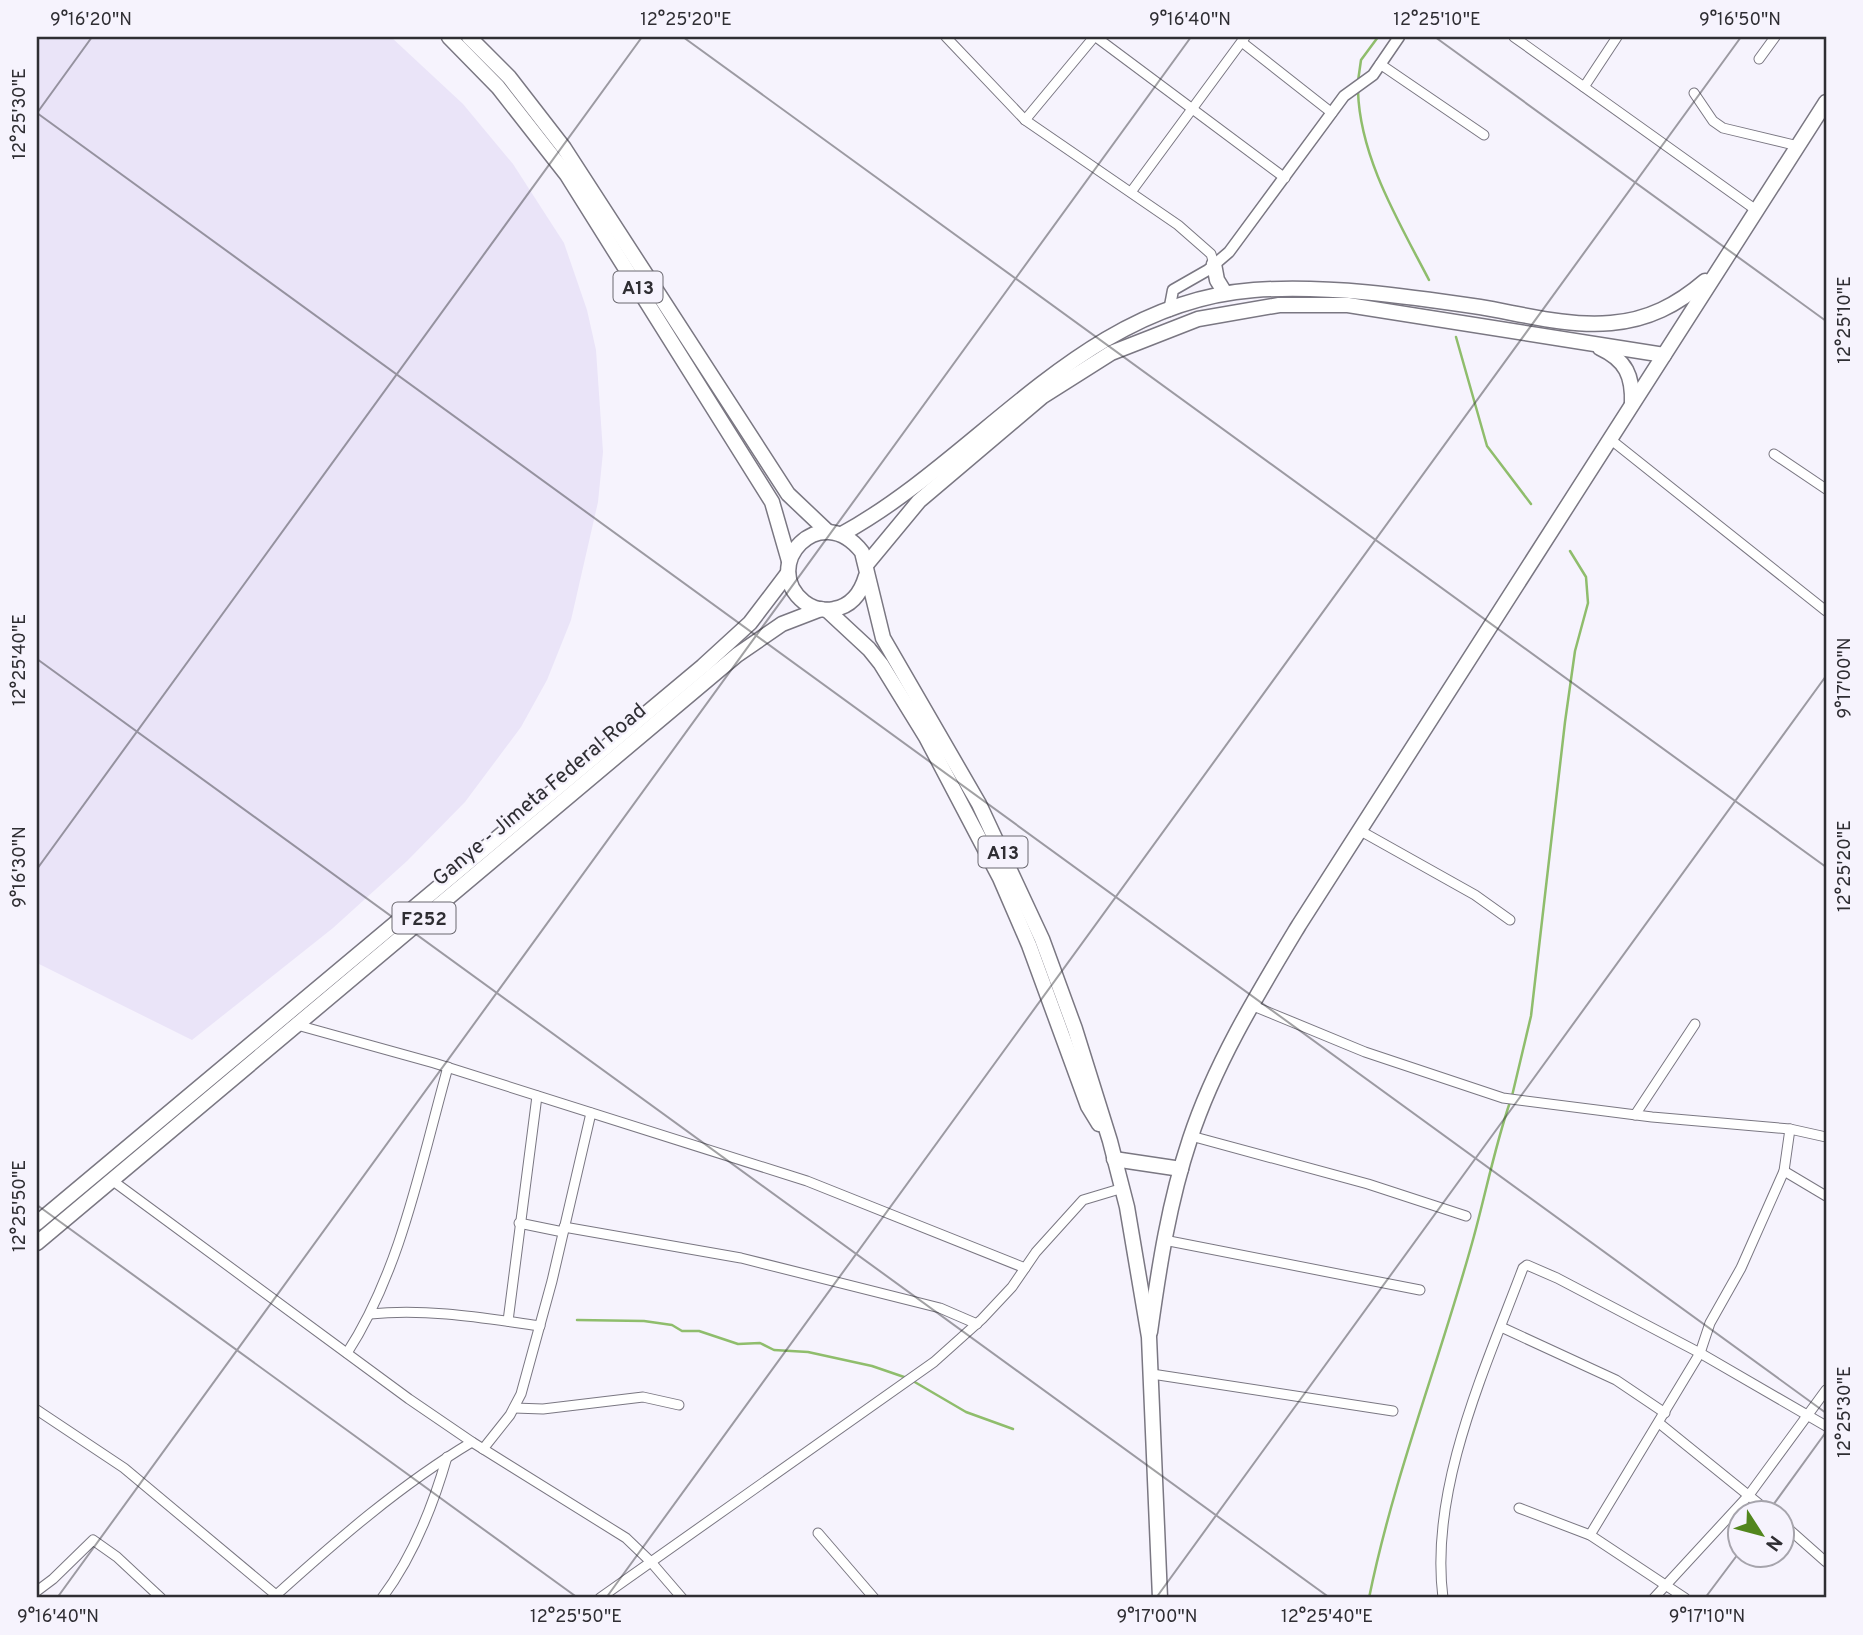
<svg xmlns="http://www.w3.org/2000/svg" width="1863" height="1635" viewBox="0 0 1863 1635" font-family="Overpass,sans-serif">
<rect width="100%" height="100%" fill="#f6f3fd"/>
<polygon fill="#eae4f8" points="37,37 391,37 463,104 513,164 564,243 587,310 596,350 603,452 598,502 571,620 547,680 521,727 465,802 407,861 333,928 192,1040 37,963"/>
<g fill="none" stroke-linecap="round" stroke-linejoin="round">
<g stroke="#8fbd6c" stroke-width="2.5">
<polyline points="1358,81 1361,60 1378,37"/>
<path d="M1358 91C1360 158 1399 222 1429 280"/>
<polyline points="1456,337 1487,446 1531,504"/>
<polyline points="1512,1096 1531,1016 1565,722 1575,651 1588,603 1586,577 1570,551"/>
<polyline points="577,1320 644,1321 672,1325 682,1331 699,1331 738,1344 760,1343 774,1350 808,1352 872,1366 907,1378"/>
<polyline points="913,1381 966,1412 1013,1429"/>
<path d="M1369 1598C1394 1475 1441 1357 1474 1236 1486 1192 1495 1146 1510 1102"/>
</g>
<g stroke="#7a7782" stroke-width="11">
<g id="minor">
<polyline points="946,37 1025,120 1178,225 1211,254 1214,264"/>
<polyline points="1096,37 1285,178"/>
<polyline points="1514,37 1756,210"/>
<polyline points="1243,43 1332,113"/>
<polyline points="1759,59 1775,37"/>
<polyline points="1380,64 1484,135"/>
<polyline points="1584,87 1617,37"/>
<polyline points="1694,93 1713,121 1723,128 1798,146"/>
<polyline points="1025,120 1094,37"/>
<polyline points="1131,192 1245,37"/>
<polyline points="1610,439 1826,611"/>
<polyline points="1774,454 1826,489"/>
<polyline points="1359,830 1475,895 1510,920"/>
<polyline points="1251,1005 1365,1052 1503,1098 1652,1117 1790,1129 1826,1137"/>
<polyline points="297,1025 434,1063 807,1181 1025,1268"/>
<polyline points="1635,1115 1695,1024"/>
<polyline points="1191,1136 1368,1184 1466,1216"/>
<polyline points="1784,1171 1826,1196"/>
<polyline points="113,1181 409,1399 472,1442 626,1538 651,1562 682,1598"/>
<polyline points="519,1223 563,1232"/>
<polyline points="564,1227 741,1258 940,1308 977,1324"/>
<polyline points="1164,1240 1420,1290"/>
<path d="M370 1314C427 1308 484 1318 540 1326"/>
<polyline points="508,1321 537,1096"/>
<polyline points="1501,1327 1616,1380 1665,1413"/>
<path d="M347 1353C401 1270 421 1163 448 1067"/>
<polyline points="1152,1374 1393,1411"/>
<polyline points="514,1408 543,1409 643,1397 679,1405"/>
<polyline points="37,1410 124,1468 276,1595"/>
<polyline points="1659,1423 1769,1512"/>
<polyline points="483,1449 510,1415 521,1394 552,1281 591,1113"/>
<polyline points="1519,1508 1590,1535 1685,1598"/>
<polyline points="1783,1524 1826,1562"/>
<polyline points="818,1533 874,1598"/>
<polyline points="1590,1535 1700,1353 1710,1323 1741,1268 1784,1171 1790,1129"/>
<polyline points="37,1591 53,1579 93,1540 117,1557 161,1598"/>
<path d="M274 1597C336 1541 400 1485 472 1442"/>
<path d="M382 1598C412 1558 433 1506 447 1457"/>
<polyline points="600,1598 934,1362 982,1319 1012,1287 1036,1252 1083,1200 1123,1188"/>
<path d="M1443 1598C1429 1489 1485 1369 1523 1268L1527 1265 1557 1278 1700 1353 1826 1426"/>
<polyline points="1654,1598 1749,1495 1826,1390"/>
</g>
</g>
<g stroke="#7a7782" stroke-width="13">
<polyline id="tertiary" points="1169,311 1173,290 1208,270 1229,252 1344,96 1373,75 1399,37"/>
</g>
<g stroke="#7a7782" stroke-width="17">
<g id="primary">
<polyline points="1214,264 1217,280 1225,293"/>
<path d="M1600 348C1626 360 1633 376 1632 404"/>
<path d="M842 534C982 457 1082 303 1254 290 1330 285 1405 296 1480 307 1522 314 1568 327 1611 323 1648 320 1677 305 1705 281"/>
<polyline points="866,565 919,501 1043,396 1111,353 1198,319 1279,305 1348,305 1664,355"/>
<polyline points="37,1223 703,666 750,623 788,573"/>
<polyline points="37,1243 737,655 782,624 821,609"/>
<path d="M1150 1332C1159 1267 1169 1202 1190 1139 1215 1063 1258 993 1299 925L1826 102"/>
</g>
</g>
<g stroke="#7a7782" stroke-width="17">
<g id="trunk">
<polyline points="449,37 498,87 567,175 772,502 789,561"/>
<polyline points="469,37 509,77 564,148 788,494 827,531"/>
<path d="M866 576C861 593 852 606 834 609 824 611 813 609 804 602 759 566 820 498 862 552L883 638 979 804 1042 939 1075 1029 1110 1141 1127 1207 1149 1337 1160 1598"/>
<polyline points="827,610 869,649 881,664 926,737 1000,878 1029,945 1088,1106 1099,1124"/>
<polyline points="1114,1159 1181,1169"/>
</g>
</g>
<use href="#minor" stroke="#fff" stroke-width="9"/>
<use href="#tertiary" stroke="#fff" stroke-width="10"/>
<use href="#primary" stroke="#fff" stroke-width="14"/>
<use href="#trunk" stroke="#fff" stroke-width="14"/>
</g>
<path fill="none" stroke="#2f2e33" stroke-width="2" stroke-opacity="0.45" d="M683 37 1826 867M1435 37 1826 321M37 113 1826 1413M37 113 92 37M37 659 1330 1598M37 869 642 37M37 1205 578 1598M1768 1512 1826 1432M57 1598 1191 37M606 1598 1741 37M1156 1598 1826 676M1705 1598 1741 1550"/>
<g text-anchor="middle" stroke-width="5" stroke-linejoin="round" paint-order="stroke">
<g fill="#f6f3fd" stroke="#6b6970" stroke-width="2">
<rect x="613.5" y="271.5" width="49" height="31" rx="5"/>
<rect x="978.5" y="836.5" width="49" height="31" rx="5"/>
<rect x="392.5" y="902.5" width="63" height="31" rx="5"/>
</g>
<g font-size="19" font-weight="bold" fill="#2f2e33">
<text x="638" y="294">A13</text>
<text x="1003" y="859">A13</text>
<text x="424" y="925">F252</text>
</g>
<g font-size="21" fill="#2f2e33" stroke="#f6f3fd">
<text transform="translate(539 794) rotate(-40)" y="7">Ganye - Jimeta Federal Road</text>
</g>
</g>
<rect width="1863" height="1635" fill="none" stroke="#f6f3fd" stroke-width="77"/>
<g transform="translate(1761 1534) rotate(126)"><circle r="33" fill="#f6f3fd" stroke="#a6a4ac" stroke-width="2"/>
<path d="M0-5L12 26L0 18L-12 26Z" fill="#52861d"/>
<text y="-10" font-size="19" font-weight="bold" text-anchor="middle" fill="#2f2e33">N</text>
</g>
<rect x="38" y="38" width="1787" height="1558" fill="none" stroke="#2f2e33" stroke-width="2.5"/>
<g font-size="18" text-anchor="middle" fill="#2f2e33">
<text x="91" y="25">9°16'20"N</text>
<text x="686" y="25">12°25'20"E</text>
<text x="1190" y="25">9°16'40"N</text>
<text x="1437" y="25">12°25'10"E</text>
<text x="1740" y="25">9°16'50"N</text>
<text transform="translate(19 114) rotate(-90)" y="6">12°25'30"E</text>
<text transform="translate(1844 320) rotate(-90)" y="6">12°25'10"E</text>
<text transform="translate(19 660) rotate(-90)" y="6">12°25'40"E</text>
<text transform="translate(1844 678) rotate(-90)" y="6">9°17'00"N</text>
<text transform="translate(1844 866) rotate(-90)" y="6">12°25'20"E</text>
<text transform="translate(19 867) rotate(-90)" y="6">9°16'30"N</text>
<text transform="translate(19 1206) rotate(-90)" y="6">12°25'50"E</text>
<text transform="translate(1844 1412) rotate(-90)" y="6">12°25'30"E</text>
<text x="58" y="1622">9°16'40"N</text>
<text x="576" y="1622">12°25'50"E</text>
<text x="1157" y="1622">9°17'00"N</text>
<text x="1327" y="1622">12°25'40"E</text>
<text x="1707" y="1622">9°17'10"N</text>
</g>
</svg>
